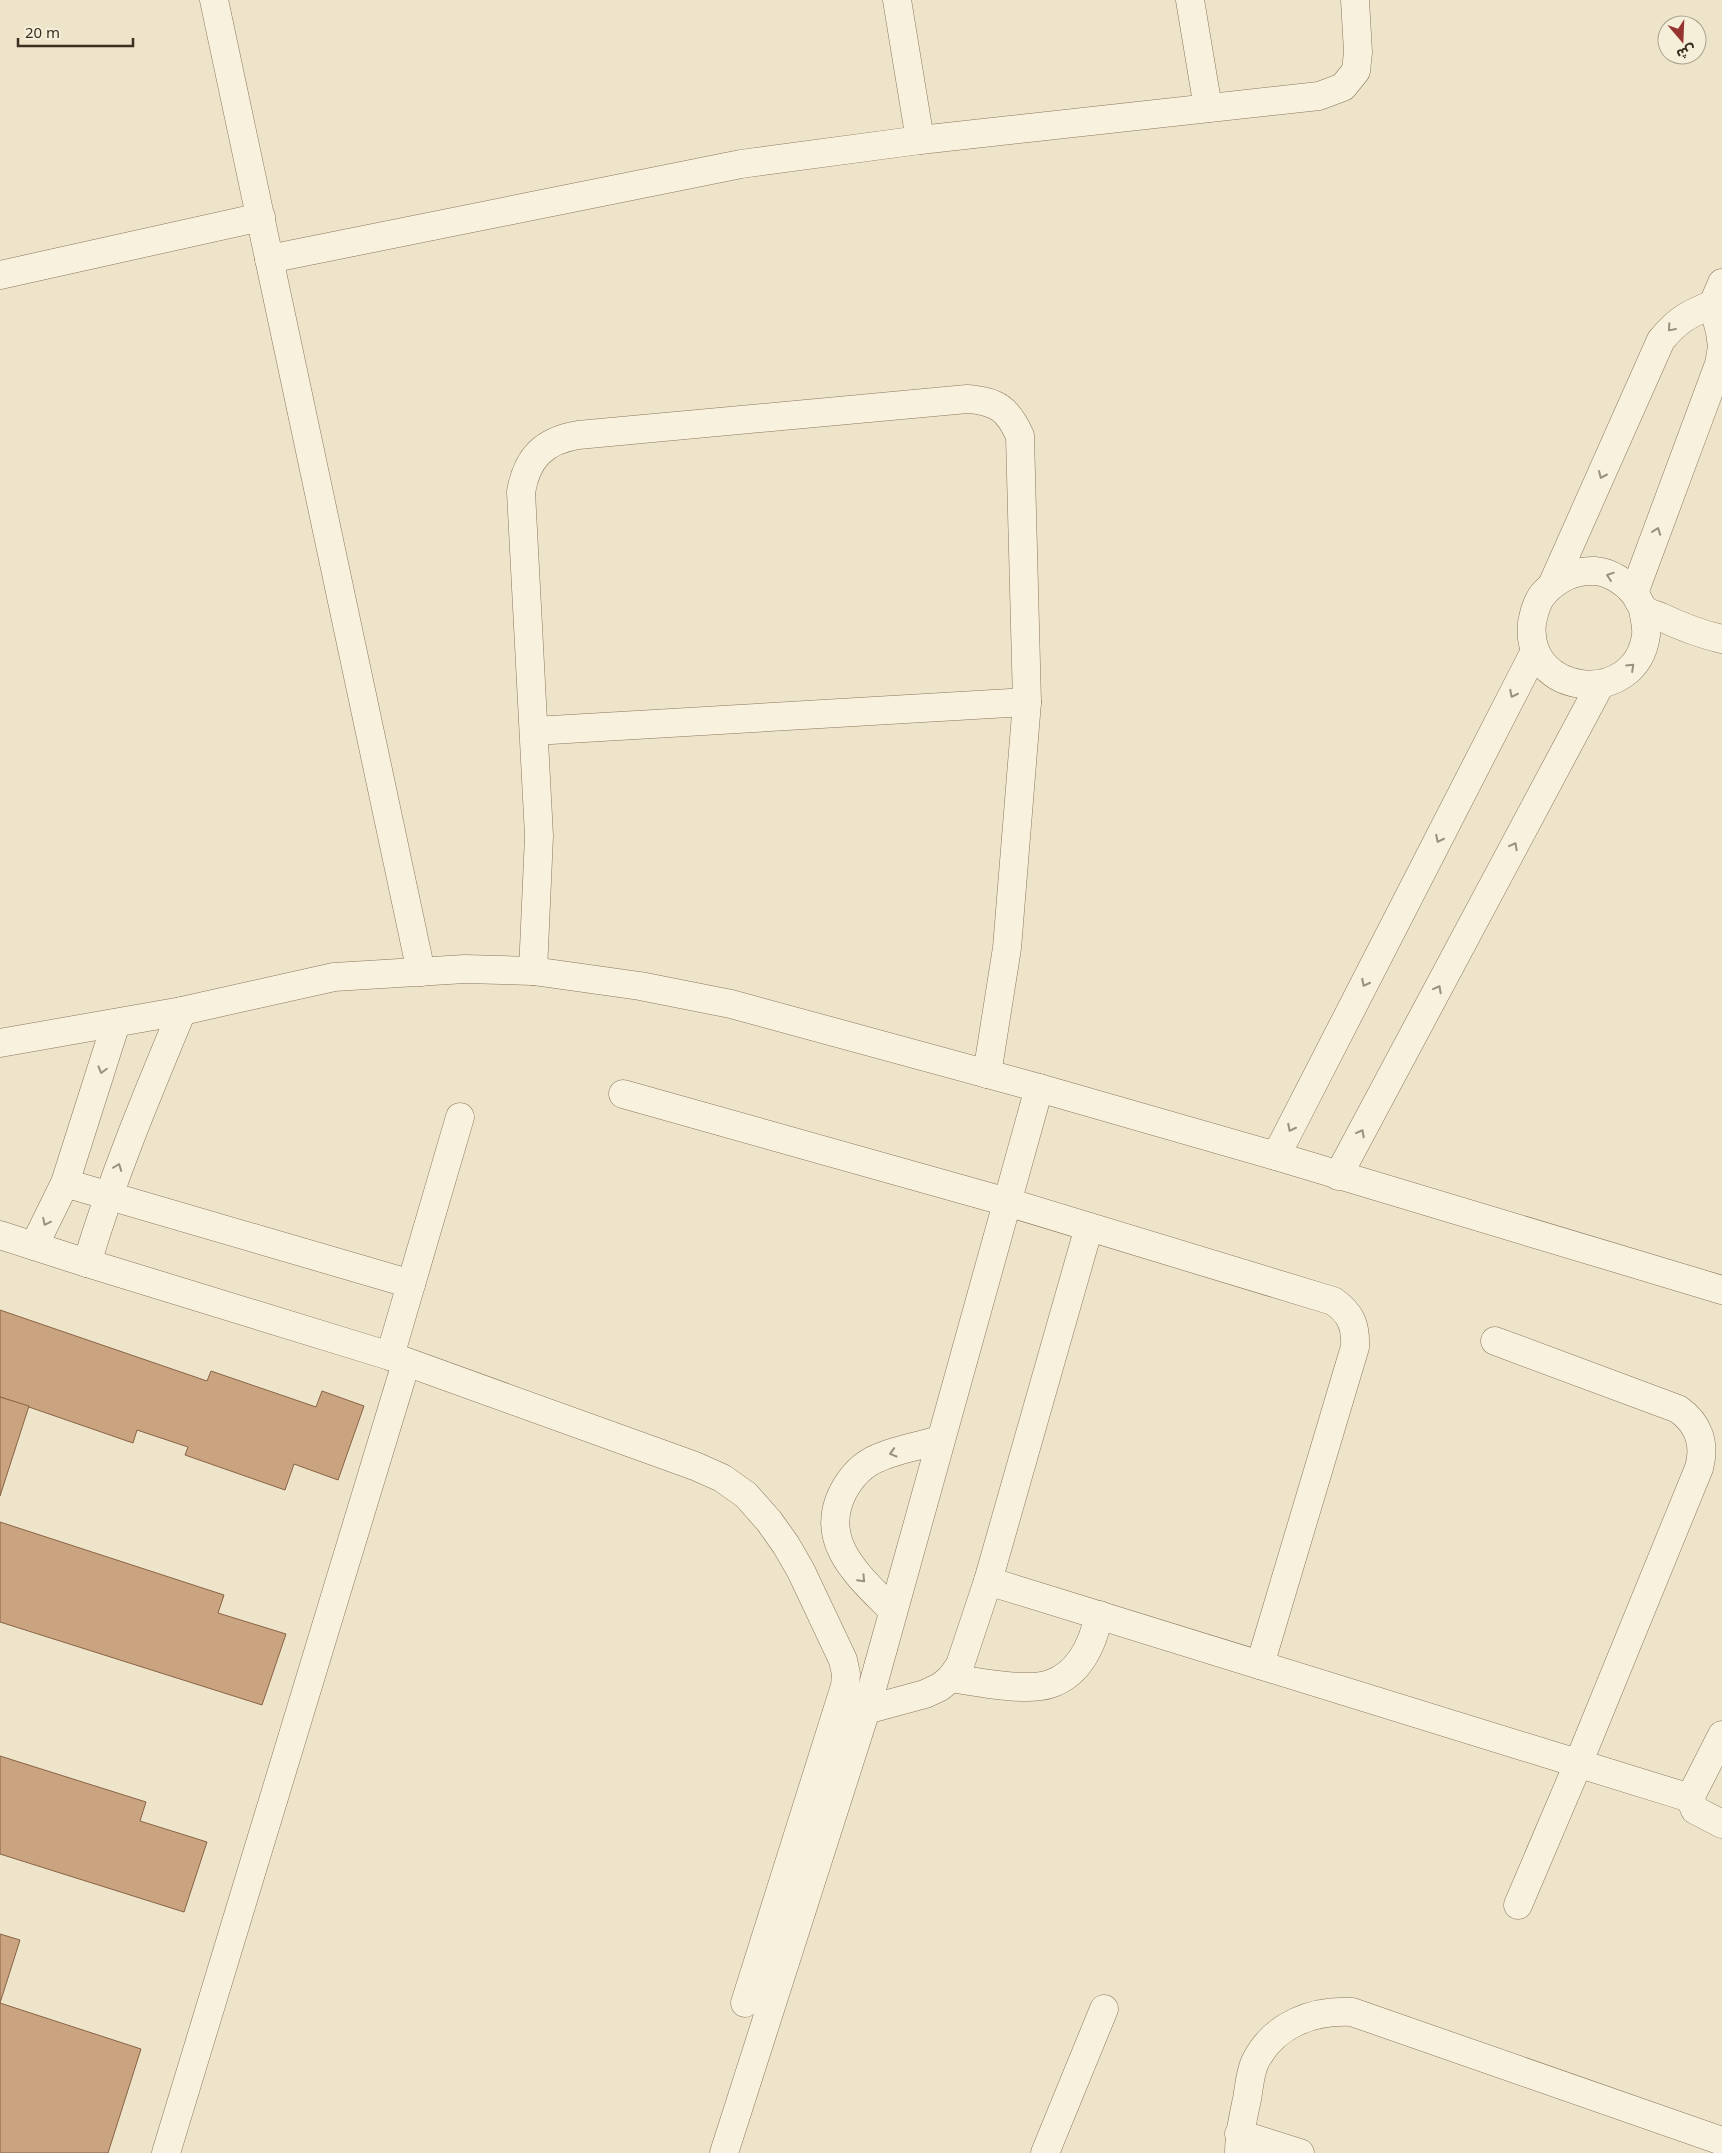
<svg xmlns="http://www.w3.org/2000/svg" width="1722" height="2153" viewBox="0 0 1722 2153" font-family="Georgia,'Noto Sans Arabic',serif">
<rect width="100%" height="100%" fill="#eee4c9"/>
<g fill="#caa381" stroke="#886345">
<polygon points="0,1310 207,1381 211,1371 316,1407 322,1391 364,1406 338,1480 294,1464 285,1490 185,1455 188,1447 137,1430 133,1443 0,1397"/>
<polygon points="0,1397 29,1406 0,1496"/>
<polygon points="0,1522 224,1595 218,1613 286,1634 262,1705 0,1622"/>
<polygon points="0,1756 146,1802 140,1821 207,1842 184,1912 0,1854"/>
<polygon points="0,1934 20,1940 0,2003"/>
<polygon points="0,2003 141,2049 108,2153 0,2153"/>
</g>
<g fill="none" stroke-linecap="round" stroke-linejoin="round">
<g stroke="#8a775e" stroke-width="29">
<g id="minor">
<polyline points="214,0 421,972"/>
<polyline points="897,0 920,140"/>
<polyline points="1190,0 1208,108"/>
<polyline points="269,259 741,164 920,140 1319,96 1343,87 1356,71 1358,52 1355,0"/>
<polyline points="0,275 261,217"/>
<path d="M1553 583 1661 340C1679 319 1687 315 1713 304"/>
<polyline points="1634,593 1719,364 1722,347 1720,332 1713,304 1722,283"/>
<path d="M1643 609C1644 617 1647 627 1646 635 1636 709 1524 696 1532 623 1534 612 1537 600 1545 592 1558 578 1576 570 1595 571 1610 572 1625 582 1634 593 1638 598 1640 605 1644 609 1648 613 1656 615 1661 617 1682 627 1700 634 1722 639"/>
<polyline points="534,731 1027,702"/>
<path d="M533 971 539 836 521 492C527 458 543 441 578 435L967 399C997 401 1008 409 1020 436L1027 702 1007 948 987 1074"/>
<polyline points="0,1043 182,1011 334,977 465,969 533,971 640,986 731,1004 1039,1088 1276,1156 1722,1290"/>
<path d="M623 1094 1007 1202 1333 1301C1351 1313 1356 1326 1355 1347L1260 1665"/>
<polyline points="1276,1156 1535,651"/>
<polyline points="1338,1176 1600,685"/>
<polyline points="65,1183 411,1284"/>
<polyline points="0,1235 87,1263 390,1356 695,1466 722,1478 746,1495 769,1521 786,1545 801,1571 843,1660 846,1674 845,1686 745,2003"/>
<polyline points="34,1246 65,1183 116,1023"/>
<path d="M87 1263C113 1176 147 1095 182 1011"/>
<path d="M1495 1341 1678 1409C1698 1423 1706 1443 1699 1468L1578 1764 1518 1905"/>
<polyline points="390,1356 460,1117"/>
<polyline points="988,1581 1690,1798"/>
<path d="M893 1611C861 1578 817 1543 843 1492 851 1477 863 1464 878 1458 897 1449 920 1446 940 1440"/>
<path d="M951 1678C977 1682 1026 1692 1050 1684 1080 1674 1093 1643 1099 1615"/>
<polyline points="866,1710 925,1694 940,1687 951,1678 960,1665 988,1581 1089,1227"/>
<polyline points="1722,1735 1690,1798 1695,1810 1722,1824"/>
<polyline points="1239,2134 1300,2153"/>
<polyline points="166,2153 406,1363"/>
<polyline points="724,2153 866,1710 1039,1088"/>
<polyline points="1045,2153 1104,2009"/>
<path d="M1239 2153C1239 2134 1243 2118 1247 2099 1249 2088 1250 2073 1255 2062 1274 2024 1313 2010 1352 2012L1722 2141"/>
</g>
</g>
<use href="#minor" stroke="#f8f1dd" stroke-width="28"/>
</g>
<defs><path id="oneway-chevron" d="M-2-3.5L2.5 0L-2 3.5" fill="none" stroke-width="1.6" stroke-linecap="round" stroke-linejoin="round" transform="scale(1.25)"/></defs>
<g stroke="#9a907f">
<use href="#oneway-chevron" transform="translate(1671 328) rotate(131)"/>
<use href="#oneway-chevron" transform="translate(1602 475) rotate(114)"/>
<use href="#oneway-chevron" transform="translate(1657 531) rotate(-70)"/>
<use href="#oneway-chevron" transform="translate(1610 576) rotate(-161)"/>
<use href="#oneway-chevron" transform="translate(1631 667) rotate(-43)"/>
<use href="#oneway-chevron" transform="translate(1513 694) rotate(117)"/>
<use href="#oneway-chevron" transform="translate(1439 839) rotate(117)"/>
<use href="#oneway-chevron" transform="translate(1514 846) rotate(-62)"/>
<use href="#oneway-chevron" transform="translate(1365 983) rotate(117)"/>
<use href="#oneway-chevron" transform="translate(1438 989) rotate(-62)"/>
<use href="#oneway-chevron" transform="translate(102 1070) rotate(106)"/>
<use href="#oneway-chevron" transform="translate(1291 1128) rotate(117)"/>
<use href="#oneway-chevron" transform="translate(1361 1133) rotate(-62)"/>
<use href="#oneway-chevron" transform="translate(118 1167) rotate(-69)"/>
<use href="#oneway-chevron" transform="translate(46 1222) rotate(116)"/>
<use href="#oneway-chevron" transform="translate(893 1453) rotate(164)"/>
<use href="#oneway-chevron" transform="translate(862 1579) rotate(46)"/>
</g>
<g transform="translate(1682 40) rotate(161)"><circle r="24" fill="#f5eed9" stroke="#aba28f"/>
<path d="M0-4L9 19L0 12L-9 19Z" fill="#973430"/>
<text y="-8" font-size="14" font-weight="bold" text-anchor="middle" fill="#3b2f21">ش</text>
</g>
<path d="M18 38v8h115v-8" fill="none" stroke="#3b2f21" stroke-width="2.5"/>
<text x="25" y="38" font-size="15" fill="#3b2f21" stroke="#f5eed9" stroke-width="4" paint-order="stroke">20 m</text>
</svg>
